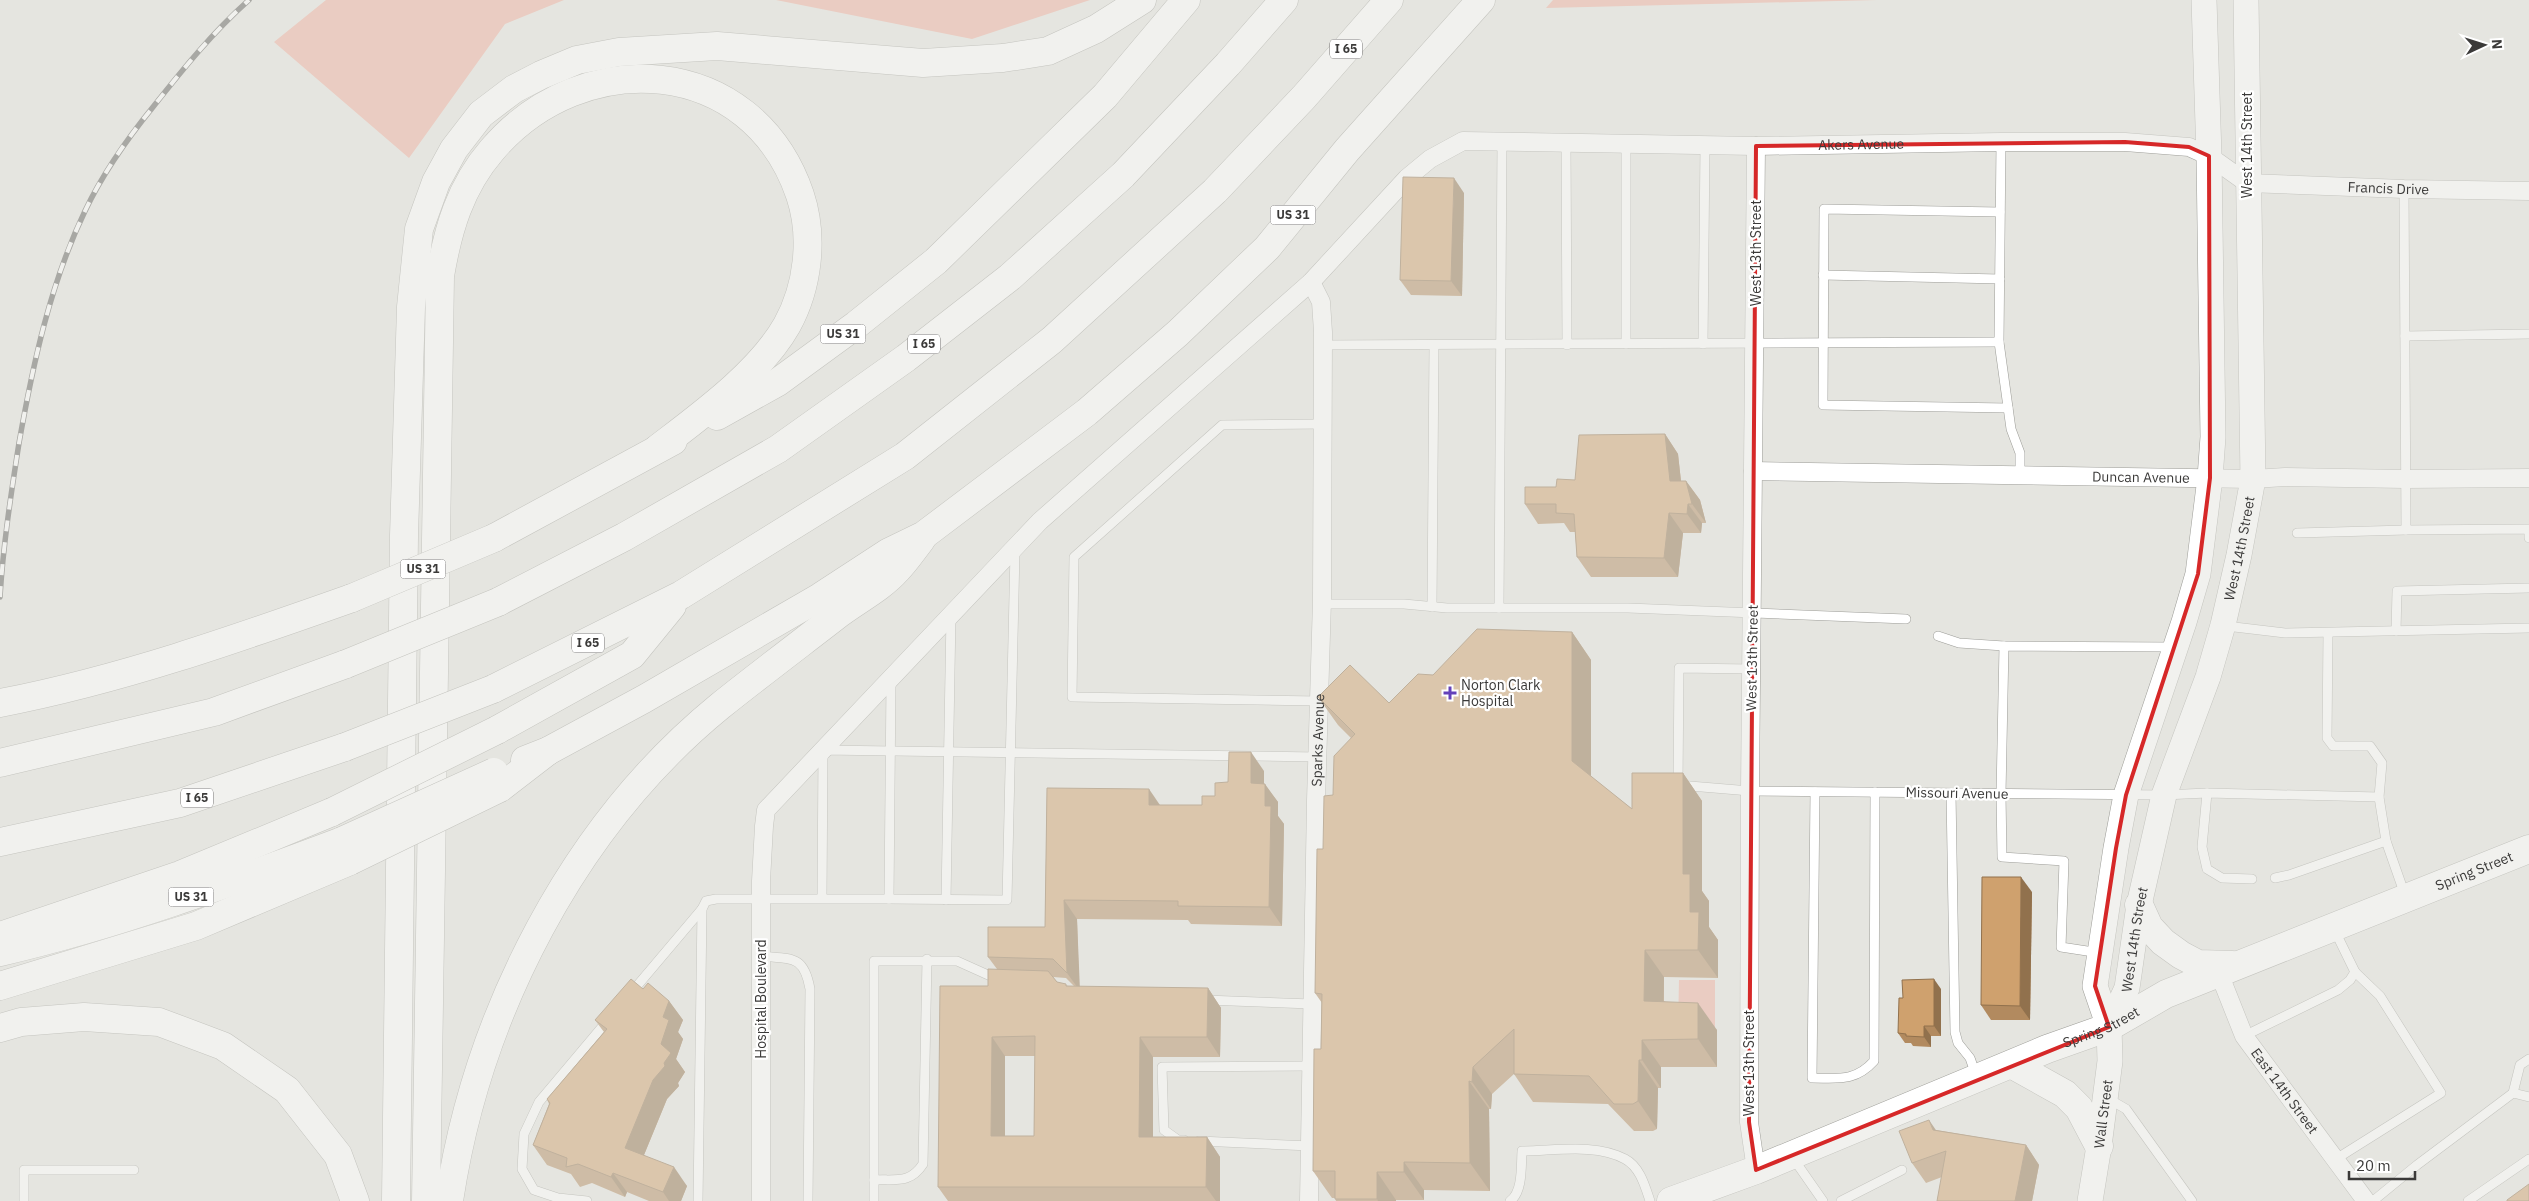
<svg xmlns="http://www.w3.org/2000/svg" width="2529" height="1201" viewBox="0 0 2529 1201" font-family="'IBM Plex Sans',sans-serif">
<rect width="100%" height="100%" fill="#e5e5e0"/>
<g fill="#efad9d">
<polygon points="326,0 564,0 505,24 409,158 274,42"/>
<polygon points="776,0 1090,0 972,39"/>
<polygon points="1553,0 1877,0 1546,8"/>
<polygon points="1679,980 1715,980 1715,1029 1678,1028"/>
</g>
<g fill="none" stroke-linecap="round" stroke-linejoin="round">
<g stroke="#9d9d98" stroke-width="10">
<g id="lane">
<polyline points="2001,142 1999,342 2011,429 2020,453 2020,476"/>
<polyline points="1566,143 1567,345"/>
<polyline points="1626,144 1626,344"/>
<polyline points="2404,189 2406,530 2529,529 2529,538"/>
<polyline points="2000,212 1824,209 1823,405 2008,408"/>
<polyline points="1823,275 2000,279"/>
<polyline points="2405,336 2529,334"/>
<polyline points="1703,344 1705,145"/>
<polyline points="1323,345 1999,342"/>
<polyline points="2297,533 2406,530"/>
<polyline points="1322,604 1404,604 1447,608 1628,608 1906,619"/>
<polyline points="1432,607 1434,345"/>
<polyline points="1499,608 1502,141"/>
<polyline points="2226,626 2285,633 2529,628"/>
<polyline points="2396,631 2397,591 2529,588"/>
<polyline points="2328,633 2327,738 2333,746 2370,746 2382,763 2379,797 2386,841 2405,895"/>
<polyline points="1938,636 1959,643 2004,646"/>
<polyline points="1752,669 1679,668 1678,785 1750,791 2164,795 2207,793 2379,797"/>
<polyline points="1319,701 1072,697 1074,557 1222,425 1323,424"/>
<path d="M1815 792 1812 1078C1838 1078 1855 1082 1874 1061L1875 792"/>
<polyline points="1951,793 1955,1032 1958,1043 1970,1058 1976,1075"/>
<polyline points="2207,793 2202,847 2207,869 2222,878 2252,879"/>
<polyline points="2275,878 2289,875 2386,841"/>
<polyline points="822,898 823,750 1317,757"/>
<polyline points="889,899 1007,900 1015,551"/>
<polyline points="946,900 951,615"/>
<polyline points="2100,953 2061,947 2064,861 2002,857 2001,794 2004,646 2173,647"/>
<path d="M761 956C792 959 804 955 810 989L808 1201"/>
<polyline points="631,993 702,909"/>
<polyline points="1205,1000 1312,1004"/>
<polyline points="2244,1036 2338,990 2350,980 2355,972 2334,929"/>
<polyline points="2513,1093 2520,1065 2529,1059"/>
<polyline points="2107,1098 2126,1109 2192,1201"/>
<polyline points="1184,1140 1178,1140 1164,1130 1162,1067 1311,1066"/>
<polyline points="1199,1141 1310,1146"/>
<polyline points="1793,1158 1823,1201"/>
<polyline points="2336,1159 2441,1093 2380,996 2355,972"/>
<path d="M874 1180C896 1179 910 1184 923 1164L927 959"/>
<polyline points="24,1201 24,1170 134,1170"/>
<polyline points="587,1201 558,1198 534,1190 522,1169 524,1134 539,1102 608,1020"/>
<polyline points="698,1201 702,909 706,901 716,899 889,899 891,681"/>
<polyline points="874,1201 874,961 957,961 997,979"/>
<path d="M1510 1201C1523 1192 1521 1166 1522 1151 1554 1151 1596 1143 1625 1159 1640 1167 1645 1186 1650 1201"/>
<polyline points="1841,1201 1902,1170"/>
<polyline points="2373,1201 2417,1165 2513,1093 2529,1097"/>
<polyline points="2468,1201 2529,1159"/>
</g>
</g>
<g stroke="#9d9d98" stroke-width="19">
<g id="street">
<polyline points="1756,146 1750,791 1749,1122 1756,1170"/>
<path id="s1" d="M1753 471 2253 479 2285 477 2405 479 2529 478"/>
<path id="s2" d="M2219 973 2244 1036 2366 1201"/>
<path id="s3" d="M761 1201V881L764 826 766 810 1040 521 1311 282 1407 178 1430 159 1463 141 1756 146 2001 142H2125L2189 147 2209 156 2247 183 2404 189 2529 191"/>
<path id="s4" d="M1309 1201 1316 801 1322 600 1323 332 1321 302 1311 282"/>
</g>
</g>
<g stroke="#9d9d98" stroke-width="26">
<g id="secondary">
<path id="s5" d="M2109 1027 2127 988 2139 905 2164 795 2208 677 2223 625 2239 555 2253 479 2246 0"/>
<path id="s6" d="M2090 1201 2099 1146 2110 1061 2109 1027 2095 986 2116 848 2126 795 2184 622 2198 574 2210 478 2213 437 2209 156 2204 0"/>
</g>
</g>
<g stroke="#9d9d98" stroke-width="29">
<g id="primary">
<polyline points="717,416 778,382 856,325 936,261 1105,96 1186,0"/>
<polyline points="494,538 673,441"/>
<path d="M0 703C120 680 236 639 352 598"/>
<polyline points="525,760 548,751 644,699 820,597 889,552 924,535 1087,412 1178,333 1267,248 1347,150 1481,0"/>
<polyline points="2139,905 2149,927 2163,942 2181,955 2198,964 2232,965"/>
<path d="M0 952C117 925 230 883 342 841"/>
<polyline points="2013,1065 2065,1094 2079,1108 2099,1146"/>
<polyline points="396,1201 404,536 411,307 419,229 436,182 454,149 481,114 514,89 541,75 577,60 619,52 717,46 923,63 1003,58 1048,51 1096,29 1142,0"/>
<path d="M426 1201 440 276C448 229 460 187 492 150 582 44 752 54 800 195 814 237 808 287 787 325 760 373 700 416 657 449"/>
<path d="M449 1201C477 1014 573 826 720 706 760 674 800 644 840 613 859 599 882 587 897 570 906 561 913 550 921 540"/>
<path id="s7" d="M1671 1201 1756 1170 2047 1049 2109 1027 2166 994 2529 849"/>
</g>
</g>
<g stroke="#9d9d98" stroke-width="29">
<g id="highway">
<polyline points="498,602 624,537 778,449 906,358 1010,277 1123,175 1228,64 1284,0"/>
<polyline points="493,689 681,595 905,456 1052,340 1215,191 1304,97 1389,0"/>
<polyline points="497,730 632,655 672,606"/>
<polyline points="0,763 214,712 346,664"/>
<polyline points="500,788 548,751"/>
<polyline points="0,842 180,803 345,747"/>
<polyline points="0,936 180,875 332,812"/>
<polyline points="0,986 196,926 350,861"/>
<polyline points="0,1028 21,1022 84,1017 159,1022 223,1046 287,1090 338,1155 355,1201"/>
</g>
</g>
<use href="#lane" stroke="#fff" stroke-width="9"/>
<use href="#street" stroke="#fff" stroke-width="18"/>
<use href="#secondary" stroke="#fff" stroke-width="25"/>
<use href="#primary" stroke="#fff" stroke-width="28"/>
<use href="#highway" stroke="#fff" stroke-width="28"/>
<g stroke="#5e5d5b" stroke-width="5.5">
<path id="rail" d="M0 597C3 546 11 494 19 443 33 364 50 284 85 211 103 173 127 139 153 107 183 69 213 32 249 0"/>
</g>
<use href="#rail" stroke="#fff" stroke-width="4" stroke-dasharray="11" stroke-linecap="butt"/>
<g stroke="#9d9d98" stroke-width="29" stroke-linecap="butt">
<g id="primary-bridge">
<polyline points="352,598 494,538"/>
<polyline points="342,841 494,772"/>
</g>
</g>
<g stroke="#9d9d98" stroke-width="29" stroke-linecap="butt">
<g id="highway-bridge">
<polyline points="346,664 498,602"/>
<polyline points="345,747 493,689"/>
<polyline points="332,812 497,730"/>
<polyline points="350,861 500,788"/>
</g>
</g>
<use href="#primary-bridge" stroke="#fff" stroke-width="28"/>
<use href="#highway-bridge" stroke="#fff" stroke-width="28"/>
</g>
<g fill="#b28a5f" fill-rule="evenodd">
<polygon points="1464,193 1462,296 1411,295 1400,280"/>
<polygon points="1665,434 1678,454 1681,481 1686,481 1700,500 1706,523 1702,523 1701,533 1683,533 1678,577 1591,577 1577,557 1575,532 1570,532 1564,523 1538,524 1525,504 1556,487 1575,480"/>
<polygon points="1572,632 1591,660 1591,777 1632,809 1683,773 1702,801 1702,891 1709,901 1709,927 1718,940 1718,978 1664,977 1664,1001 1717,1030 1717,1067 1661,1067 1661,1088 1658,1088 1657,1129 1653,1131 1634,1131 1608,1104 1533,1102 1514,1074 1492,1094 1491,1109 1489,1109 1490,1191 1424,1190 1424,1200 1396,1200 1396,1201 1336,1201 1335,1198 1332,1198 1313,1171 1321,1049 1322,1003 1315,993 1323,849 1333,795 1351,738 1338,725 1318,697 1389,703 1433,675"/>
<path d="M1264 771V784L1278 802V816L1284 824 1282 926 1191 924 1188 920 1077 919 1079 987 1208 988 1221 1008 1220 1057H1153V1137H1207L1220 1157V1201H948L938 1187 988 986 997 969 988 957 1045 927 1047 788 1160 805H1202L1215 796 1228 782ZM1053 977 1066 978 1075 987 1068 986 1057 982ZM1005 1056H1035L1034 1136H1005Z"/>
<polygon points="2032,892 2030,1020 1991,1020 1981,1005"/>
<polygon points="643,989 669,1001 683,1020 678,1032 683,1039 676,1059 685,1072 678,1083 679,1086 667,1099 644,1155 687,1186 681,1201 649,1201 627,1192 625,1197 592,1183 580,1187 571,1174 547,1165 533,1145 549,1104 547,1099 604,1032 595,1020"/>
<polygon points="1941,989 1941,1036 1931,1036 1931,1047 1913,1046 1911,1043 1905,1043 1898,1033 1903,998"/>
<polygon points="1936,1130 2026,1145 2039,1165 2032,1201 1937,1201 1942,1177 1926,1183 1912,1163"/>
</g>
<g fill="#91714d">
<polygon points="1454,178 1464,193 1462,296 1451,281"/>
<polygon points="1665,434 1678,454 1683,500 1670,481"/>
<polygon points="1686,481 1700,500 1706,523 1692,504"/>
<polygon points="1688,504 1702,523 1701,533 1687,514"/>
<polygon points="1669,513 1683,533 1678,577 1664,558"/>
<polygon points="1572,632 1591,660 1591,789 1572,761"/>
<polygon points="1251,752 1264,771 1264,802 1251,783"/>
<polygon points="1683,773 1702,801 1702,891 1709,901 1709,927 1718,940 1718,978 1698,950 1690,912 1683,874"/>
<polygon points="1265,784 1278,802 1278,816 1284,824 1282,926 1269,907 1265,806"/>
<polygon points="1149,789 1162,808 1149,805"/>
<polygon points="2021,877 2032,892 2030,1020 2020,1006"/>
<polygon points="1064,900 1077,919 1080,991 1067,973"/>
<polygon points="1645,950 1664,977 1663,1028 1644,1001"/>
<polygon points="1934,979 1941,989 1941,1036 1934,1026"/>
<polygon points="1208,988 1221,1008 1220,1057 1207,1037"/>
<polygon points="669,1001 683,1020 678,1032 683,1039 676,1059 685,1072 678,1083 679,1086 667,1099 639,1167 625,1148 653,1080 661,1044 663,1017"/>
<polygon points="1698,1003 1717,1030 1717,1067 1698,1039"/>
<polygon points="1924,1026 1931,1036 1931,1047 1924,1037"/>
<polygon points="992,1037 1005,1056 1005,1156 991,1136"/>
<polygon points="1140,1037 1153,1057 1153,1157 1139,1137"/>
<polygon points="1642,1040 1661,1067 1661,1088 1642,1060"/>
<polygon points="1639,1060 1658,1088 1657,1129 1638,1101"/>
<polygon points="1473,1067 1492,1094 1491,1109 1472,1082"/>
<polygon points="1469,1081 1489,1109 1490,1191 1470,1163"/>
<polygon points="1929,1120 1942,1139 1933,1130"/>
<polygon points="1207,1137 1220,1157 1220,1201 1216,1201 1206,1187"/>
<polygon points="2026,1145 2039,1165 2032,1201 2015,1201"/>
<polygon points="1404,1162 1424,1190 1424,1200 1404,1172"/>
<polygon points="674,1167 687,1186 681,1201 669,1201 663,1192"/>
<polygon points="1377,1172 1396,1200 1396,1201 1378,1201 1377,1199"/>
<polygon points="613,1173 627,1192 625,1197 611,1177"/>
</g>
<g fill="#cfa16e" stroke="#91714d" fill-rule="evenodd">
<polygon points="1403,177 1454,178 1451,281 1400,280"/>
<polygon points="1665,434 1670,481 1686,481 1692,504 1688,504 1687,514 1669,513 1664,558 1577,557 1574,514 1556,513 1556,504 1525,504 1525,487 1556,487 1557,479 1575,480 1579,435"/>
<polygon points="1477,629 1572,632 1572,761 1632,809 1632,773 1683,773 1683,874 1690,874 1690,912 1699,912 1698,950 1645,950 1644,1001 1698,1003 1698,1039 1642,1040 1642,1060 1639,1060 1638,1101 1633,1104 1614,1104 1589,1076 1514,1074 1514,1029 1473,1067 1472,1082 1469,1081 1470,1163 1404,1162 1404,1172 1377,1172 1377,1199 1335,1199 1335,1171 1313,1171 1314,1049 1321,1049 1322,994 1315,993 1317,849 1323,849 1324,796 1333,795 1334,756 1355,734 1318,697 1350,665 1389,703 1418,674 1433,675"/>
<polygon points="1229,752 1251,752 1251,783 1265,784 1265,806 1271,806 1269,907 1178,906 1178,901 1064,900 1067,973 1053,959 988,957 988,927 1045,927 1047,788 1149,789 1149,805 1202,805 1202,796 1215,796 1215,783 1228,782"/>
<polygon points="1982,877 2021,877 2020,1006 1981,1005"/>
<path d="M988 969 1048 971 1057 982 1066 984V986L1208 988 1207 1037H1140L1139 1137H1207L1206 1187H938L940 986H988ZM1035 1036 1034 1136H991L992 1037Z"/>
<polygon points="631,979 643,989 648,983 669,1001 663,1017 669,1020 661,1044 671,1053 664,1063 665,1066 653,1080 625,1148 674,1167 663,1192 613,1173 611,1177 578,1164 566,1167 567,1158 533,1145 550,1103 547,1099 607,1029 595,1020"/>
<polygon points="1934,979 1934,1026 1924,1026 1924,1037 1906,1036 1906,1034 1898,1033 1899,998 1903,998 1902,980"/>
<polygon points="1929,1120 1933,1130 2026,1145 2015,1201 1937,1201 1946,1151 1912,1163 1899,1131"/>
<polygon points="2529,1184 2529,1201 2507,1201 2507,1200"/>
</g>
<path d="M0 0H2529V1201H0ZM2125 142 2189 147 2209 156 2210 478 2198 574 2126 795 2116 848 2095 986 2109 1027 1756 1170 1749 1122 1756 146Z" fill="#e5e5e0" fill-opacity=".55" fill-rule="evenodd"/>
<path fill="none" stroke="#d62828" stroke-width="4" stroke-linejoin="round" d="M2125 142 2189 147 2209 156 2210 478 2198 574 2126 795 2116 848 2095 986 2109 1027 1756 1170 1749 1122 1756 146Z"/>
<path fill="#6341ba" stroke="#fff" stroke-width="2" d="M1447.5 685.5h5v5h5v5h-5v5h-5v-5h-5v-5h5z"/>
<g text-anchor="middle" stroke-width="4.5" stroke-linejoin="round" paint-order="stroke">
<g fill="#fff" stroke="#767574" stroke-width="1">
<rect x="1330" y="39.5" width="32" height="19" rx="4"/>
<rect x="1270.5" y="205.5" width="45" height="19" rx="4"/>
<rect x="820.5" y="324.5" width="45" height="19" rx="4"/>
<rect x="908" y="334.5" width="32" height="19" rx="4"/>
<rect x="400.5" y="559.5" width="45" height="19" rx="4"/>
<rect x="572" y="633.5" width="32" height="19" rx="4"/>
<rect x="181" y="788.5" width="32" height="19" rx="4"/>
<rect x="168.5" y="887.5" width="45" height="19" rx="4"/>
</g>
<g font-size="12" font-weight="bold" fill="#3b3a39">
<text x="1346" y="53">I 65</text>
<text x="1293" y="219">US 31</text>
<text x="843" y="338">US 31</text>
<text x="924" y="348">I 65</text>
<text x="423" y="573">US 31</text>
<text x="588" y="647">I 65</text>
<text x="197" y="802">I 65</text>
<text x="191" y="901">US 31</text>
</g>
<g font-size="14" fill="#3b3a39" stroke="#fff">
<text dy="5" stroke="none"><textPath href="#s3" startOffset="1758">Akers Avenue</textPath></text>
<text transform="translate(2247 145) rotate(-90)" y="5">West 14th Street</text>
<text dy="5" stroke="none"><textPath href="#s3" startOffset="2296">Francis Drive</textPath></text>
<text transform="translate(1756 253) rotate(-90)" y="5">West 13th Street</text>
<text dy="5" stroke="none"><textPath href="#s1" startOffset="388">Duncan Avenue</textPath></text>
<text dy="5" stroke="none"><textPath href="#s5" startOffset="498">West 14th Street</textPath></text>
<text transform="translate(1752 658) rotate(-89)" y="5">West 13th Street</text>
<text dy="5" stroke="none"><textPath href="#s4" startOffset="461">Sparks Avenue</textPath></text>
<text transform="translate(1957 793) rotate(1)" y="5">Missouri Avenue</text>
<text dy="5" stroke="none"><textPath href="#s7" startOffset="869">Spring Street</textPath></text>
<text dy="5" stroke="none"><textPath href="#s5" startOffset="92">West 14th Street</textPath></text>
<text transform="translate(761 999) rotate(-90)" y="5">Hospital Boulevard</text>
<text dy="5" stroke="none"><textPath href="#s7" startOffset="464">Spring Street</textPath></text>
<text transform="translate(1749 1063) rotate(-90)" y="5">West 13th Street</text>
<text dy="5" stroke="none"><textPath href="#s2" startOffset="136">East 14th Street</textPath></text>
<text dy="5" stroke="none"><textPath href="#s6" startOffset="88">Wall Street</textPath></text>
</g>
<g font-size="14" fill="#3b3a39" stroke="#fff" text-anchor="start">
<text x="1461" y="690">Norton Clark<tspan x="1461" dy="16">Hospital</tspan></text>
</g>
</g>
<g transform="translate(2484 45) rotate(86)" stroke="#ffffff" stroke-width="4" paint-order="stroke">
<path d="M0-4L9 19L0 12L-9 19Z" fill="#3b3a39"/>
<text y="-8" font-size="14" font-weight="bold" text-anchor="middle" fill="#3b3a39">N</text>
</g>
<path d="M2349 1171v8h66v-8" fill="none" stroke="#3b3a39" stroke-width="2.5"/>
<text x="2356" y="1171" font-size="15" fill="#3b3a39" stroke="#ffffff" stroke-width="4" paint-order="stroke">20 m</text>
</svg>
